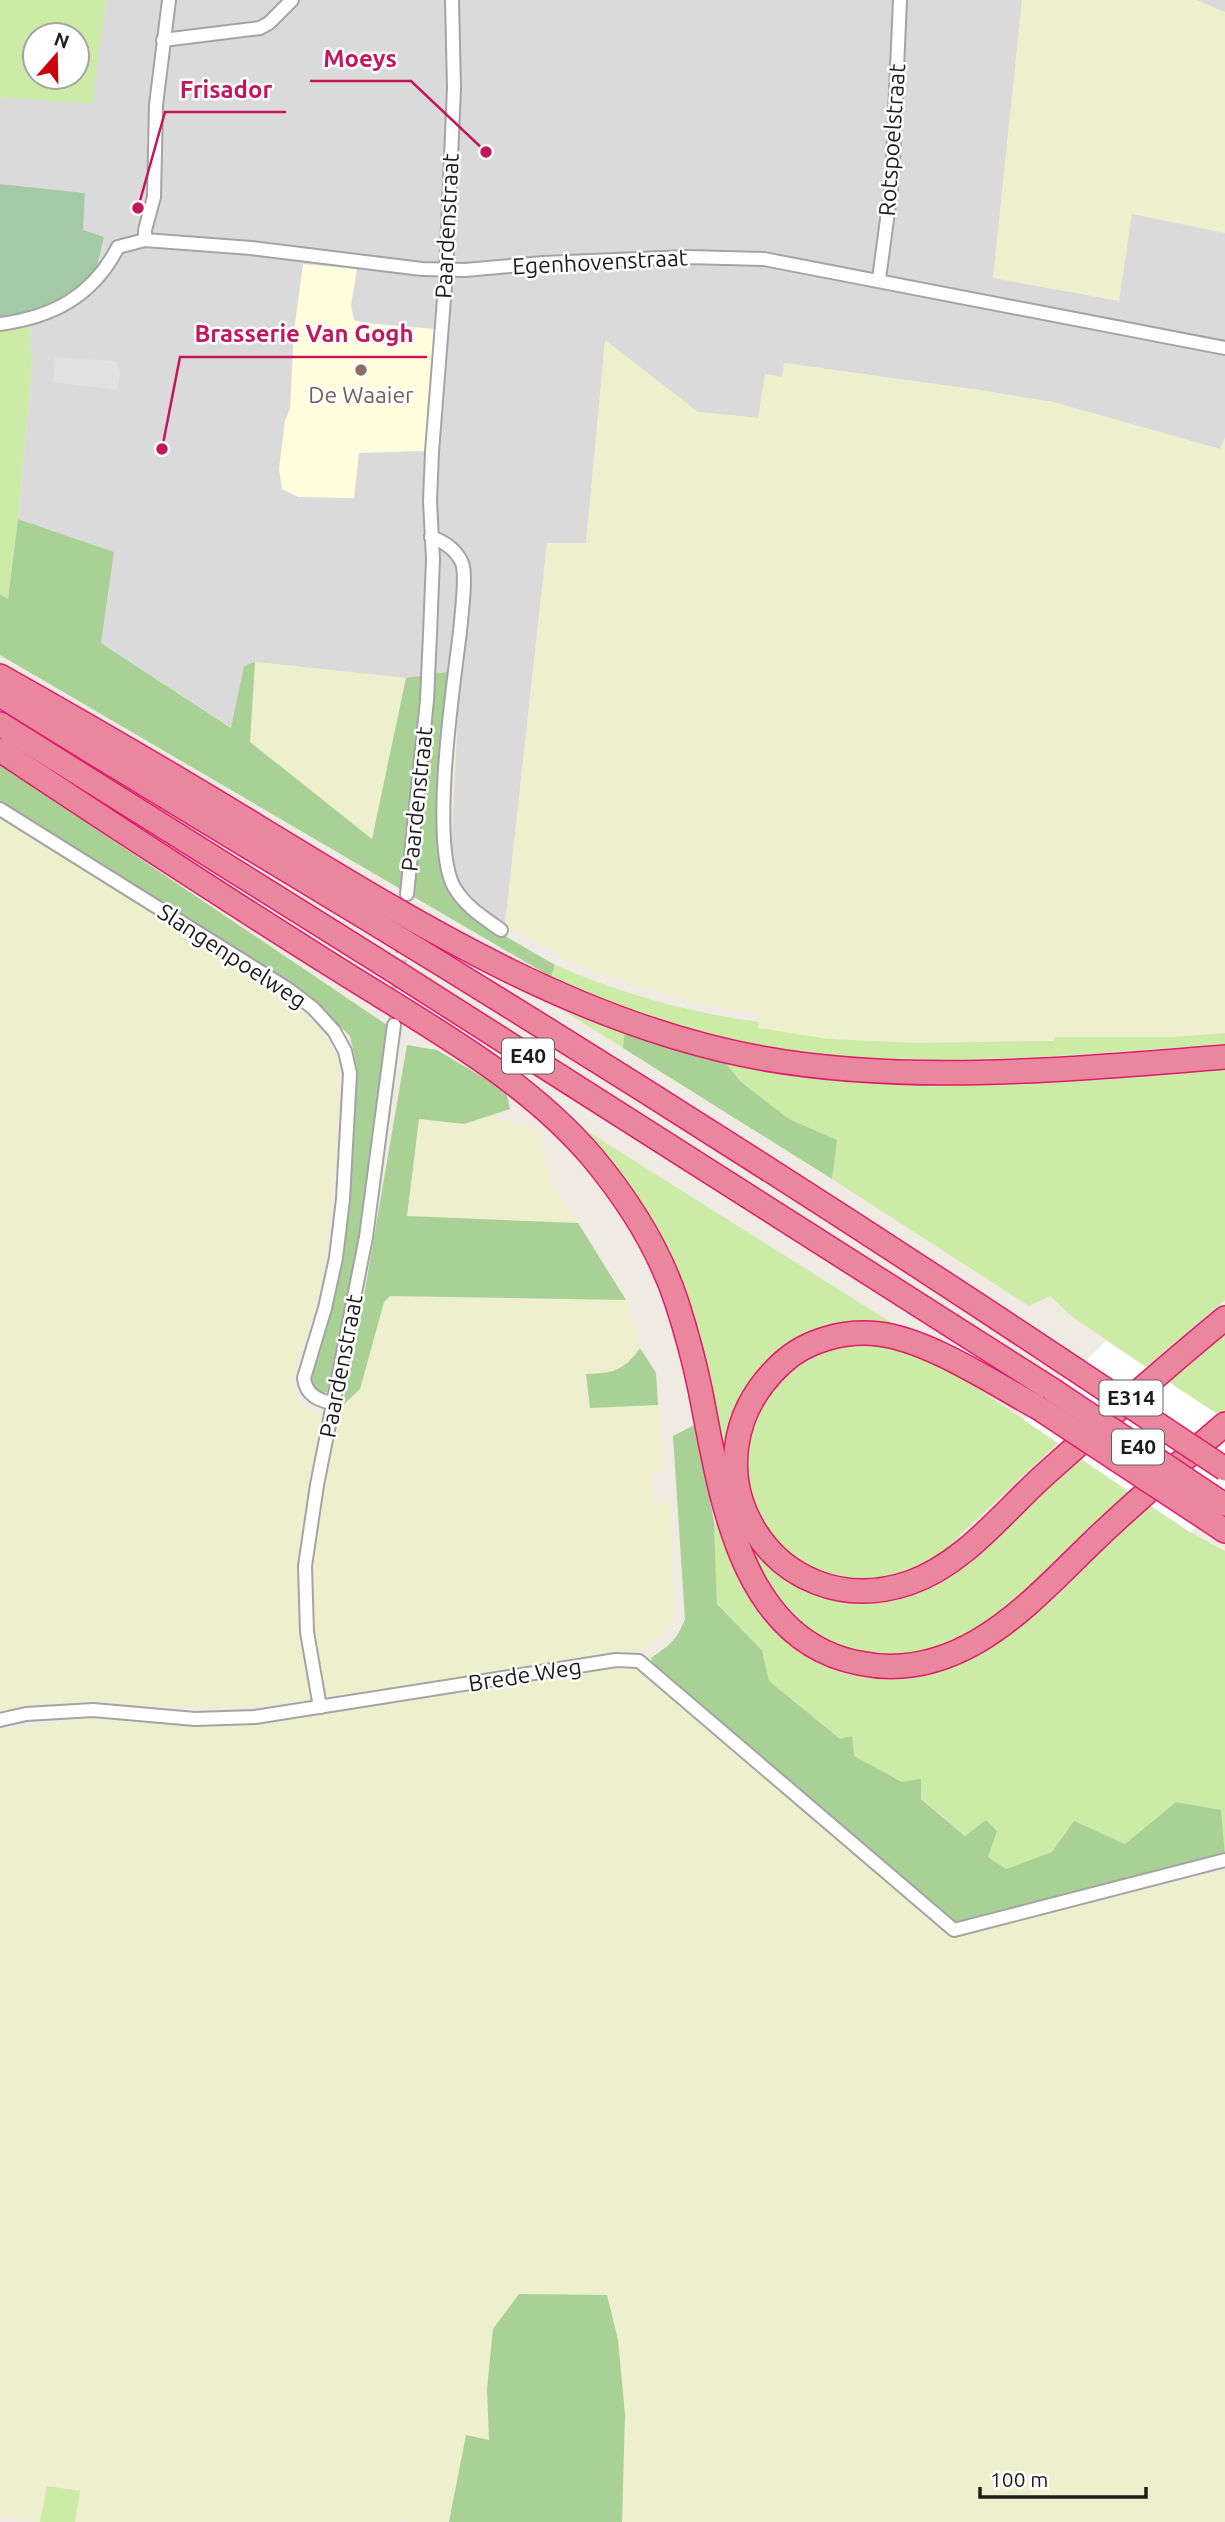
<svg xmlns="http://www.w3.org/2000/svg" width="1225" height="2522" viewBox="0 0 1225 2522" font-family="Ubuntu,sans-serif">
<rect width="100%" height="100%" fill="#efeae2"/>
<polygon fill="#dbdada" points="106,0 1225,0 1225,437 1220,449 1053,402 785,363 782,377 765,375 759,418 698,412 606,341 586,543 547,543 505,925 466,894 457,878 451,854 460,671 406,678 255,662 244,666 232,728 101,643 114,552 18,519 32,366 29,327 35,314 95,275 104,237 83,230 85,193 0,184 0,97 91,103"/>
<polygon fill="#fffddb" points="303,264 357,269 351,305 354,320 365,323 434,329 424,451 359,453 354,498 298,497 282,489 279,469 285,421 290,409 294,331"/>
<g fill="#eeefcc">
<polygon points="1022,0 1197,0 1225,12 1225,233 1132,214 1119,301 993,278"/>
<polygon points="605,340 698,412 758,418 765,374 782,377 784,363 980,390 1053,402 1220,449 1225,437 1225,1033 1174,1037 1055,1037 1054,1041 916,1043 829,1039 758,1028 760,1013 722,1009 646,988 579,966 505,925 547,543 586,543"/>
<polygon points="255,662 406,678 372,839 250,742"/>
<polygon points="0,817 286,999 318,1027 338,1061 339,1098 335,1167 322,1284 291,1383 303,1408 324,1415 342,1406 372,1344 384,1302 390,1296 626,1300 640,1348 629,1363 611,1373 586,1375 590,1408 658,1405 664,1471 650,1476 654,1504 671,1502 674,1619 666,1632 648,1647 623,1655 357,1697 232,1707 27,1705 0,1712"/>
<polygon points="490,1116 538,1130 550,1182 578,1223 407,1216 419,1119 464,1124"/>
<polygon points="634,1664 951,1933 1225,1871 1225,2522 622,2522 625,2415 487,2389 489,2440 466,2435 449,2522 409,2522 403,2519 401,2522 75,2522 79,2491 47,2486 40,2522 0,2516 0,1730 89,1717 210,1726 316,1715"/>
</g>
<g fill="#cbeba6" fill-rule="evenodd">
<path d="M0 0H106L92 104 0 97ZM35 35H77V77H35Z"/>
<polygon points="29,327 32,366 18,519 8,599 0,594 0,330"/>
<path d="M555 965C619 993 689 1013 759 1022L758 1028 829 1039 916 1043 1054 1041 1055 1037H1174L1225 1033V1044C1076 1054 922 1072 774 1048 696 1035 623 1007 551 977Z"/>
<polygon points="533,991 625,1029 623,1048"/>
<polygon points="723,1060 1225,1064 1225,1300 1146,1367 1070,1315 1050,1296 1029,1306 832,1179 836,1140 789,1119 741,1082"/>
<polygon points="577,1125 903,1330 783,1351 766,1365 750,1385 735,1414 729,1482 688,1313"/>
<polygon points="1225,1332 1225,1415 1222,1418 1166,1380"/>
<polygon points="846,1343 876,1344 912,1351 949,1369 1058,1443 934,1560 899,1575 859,1581 830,1576 802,1564 778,1545 757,1515 748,1491 744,1459 760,1404 793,1365 817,1351"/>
<polygon points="1078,1457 1133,1495 986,1628 908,1659 838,1651 785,1613 747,1553 738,1511 768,1558 886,1595"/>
<path d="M1150 1506 1190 1532 1225 1551V1855L1221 1811 1176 1802 1125 1844 1074 1822 1052 1852 1006 1869 988 1857 997 1831 985 1821 966 1836 902 1782 854 1756 840 1740 769 1681 762 1649 717 1603 714 1522 719 1527C727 1549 734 1571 745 1591 797 1682 886 1700 978 1655 1009 1639 1035 1613 1061 1589 1091 1561 1120 1534 1150 1506Z"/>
<polygon points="47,2486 80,2491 75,2522 40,2522"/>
</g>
<g fill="#a9d095">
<polygon points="18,519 114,552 101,643 231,728 244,666 255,662 250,742 372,839 406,678 460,670 441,857 453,897 481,922 555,965 551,977 0,655 0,594 8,599"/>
<polygon points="0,764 387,1025 370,1172 347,1301 327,1392 320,1394 314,1391 309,1381 334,1297 349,1212 357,1067 350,1036 309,996 104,869 0,801"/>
<polygon points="625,1029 723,1060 741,1082 789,1119 837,1140 832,1179 623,1048"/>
<polygon points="407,1045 437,1050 506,1091 510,1109 464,1124 419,1119 407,1216 578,1223 626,1300 390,1296 384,1302 360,1389 342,1406 356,1342"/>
<path d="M640 1348 656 1373 658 1405 590 1408 586 1374C613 1373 624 1371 640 1348Z"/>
<path d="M696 1424 714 1522 717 1604 762 1650 769 1681 840 1739 852 1736 854 1756 902 1782 921 1779V1799L965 1836 986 1820 997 1831 988 1857 1006 1869 1052 1852 1074 1821 1125 1844 1176 1802 1221 1810 1225 1855 961 1924H952L752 1749 653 1666 651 1658C669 1646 677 1640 685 1619L673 1436Z"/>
<polygon points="519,2294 607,2295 618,2340 625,2415 622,2522 449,2522 466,2435 489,2440 487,2389 493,2329"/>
</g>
<polygon fill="#a3c9a6" points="0,184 85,193 83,230 104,237 95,275 81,288 45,311 0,318"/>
<polygon fill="#e1e1e1" points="55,357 116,361 120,372 118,390 53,382"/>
<polygon fill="#fff" points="1106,1341 1225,1419 1225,1502 1190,1532 1024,1420"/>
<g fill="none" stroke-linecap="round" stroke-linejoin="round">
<polyline stroke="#c5c1bb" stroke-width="12" stroke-dasharray="12 6" stroke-linecap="butt" points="394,1025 406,910"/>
<g stroke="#a4a4a4" stroke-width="16">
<g id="minor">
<polyline points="163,40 260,28 269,23 292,0"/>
<polyline points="145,240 145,230 154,197 156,105 169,0"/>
<polyline points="879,279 892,182 900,0"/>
<path d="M0 324C53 317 93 296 118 247L145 240 251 248 422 269 465 270 543 263 687 257 764 259 1225 348"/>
<path d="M431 537C445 542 456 549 462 563 467 575 461 618 460 632 453 687 430 843 454 887 466 907 483 917 501 930"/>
<path d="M0 809 288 989 313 1008 334 1031 345 1051 350 1073 343 1199 336 1258 325 1308 304 1378C306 1396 319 1400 334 1404"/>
<polyline points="407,894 427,700 430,634 433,559 430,501 432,452 446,273 454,88 452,0"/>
<polyline points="320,1707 307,1632 305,1566 317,1485 366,1237 394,1025"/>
<polyline points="0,1720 26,1714 93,1710 195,1719 255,1717 616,1660 639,1661 954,1930 1225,1860"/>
</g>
</g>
<g stroke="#df1d69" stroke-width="26">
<g id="motorway">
<path d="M0 676C87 725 173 775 258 827 414 922 578 1025 761 1058 910 1085 1075 1069 1225 1057"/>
<path d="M0 695C125 773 251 848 376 924 612 1068 846 1217 1076 1370"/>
<polyline points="0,724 380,962 1054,1391"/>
<path d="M0 750C111 824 223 897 336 968 423 1023 526 1078 593 1158 628 1200 660 1251 677 1303 686 1331 694 1360 700 1389 720 1488 737 1640 859 1663 901 1672 942 1662 978 1641 1024 1614 1061 1572 1099 1536 1140 1497 1182 1461 1225 1424"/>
<path d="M1037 1407C993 1383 929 1340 879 1334 845 1330 806 1340 781 1364 674 1464 772 1629 909 1583 962 1565 1001 1515 1041 1478 1101 1424 1162 1370 1225 1318"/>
<polyline points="1207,1519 1225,1531"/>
</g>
</g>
<use href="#minor" stroke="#fff" stroke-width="12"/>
<use href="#motorway" stroke="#ea869e" stroke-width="23"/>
<g stroke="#df1d69" stroke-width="26" stroke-linecap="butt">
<g id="motorway-bridge">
<polyline points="1076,1370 1225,1469"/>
<polyline points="1054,1391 1223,1504"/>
<polyline points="1037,1407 1207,1519"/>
</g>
</g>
<use href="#motorway-bridge" stroke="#ea869e" stroke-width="23"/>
</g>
<circle fill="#8d6e63" stroke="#fff" stroke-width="2.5" cx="361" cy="370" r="7"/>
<g text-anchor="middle" stroke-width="5" stroke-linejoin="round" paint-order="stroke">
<g fill="#fff" stroke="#616161" stroke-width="2">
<rect x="502" y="1038.5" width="52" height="35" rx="5"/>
<rect x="1099.5" y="1380.5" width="63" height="35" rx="5"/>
<rect x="1112" y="1429.5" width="52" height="35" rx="5"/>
</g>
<g font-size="21" font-weight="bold" fill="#1d1d1d">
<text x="528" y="1063">E40</text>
<text x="1131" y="1405">E314</text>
<text x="1138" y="1454">E40</text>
</g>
<g font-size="23" fill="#1d1d1d" stroke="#fff">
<text transform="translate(892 140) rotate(-86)" y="8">Rotspoelstraat</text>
<text transform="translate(447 226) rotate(-87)" y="8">Paardenstraat</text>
<text transform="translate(600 262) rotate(-3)" y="8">Egenhovenstraat</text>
<text transform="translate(417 799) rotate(-84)" y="8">Paardenstraat</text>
<text transform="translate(232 956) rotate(33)" y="8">Slangenpoelweg</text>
<text transform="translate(341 1366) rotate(-79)" y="8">Paardenstraat</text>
<text transform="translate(525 1675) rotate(-9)" y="8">Brede Weg</text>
</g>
<g font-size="23" fill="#785e54" stroke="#fff">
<text x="361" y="403">De Waaier</text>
</g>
</g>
<path fill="none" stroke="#c2185b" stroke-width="2.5" d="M486 152L411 81H310M138 208L165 112H286M162 449L180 357H427"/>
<g fill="#c2185b" stroke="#fff" stroke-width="2.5">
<circle cx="486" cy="152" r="7"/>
<circle cx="138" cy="208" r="7"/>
<circle cx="162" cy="449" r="7"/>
</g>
<g font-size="24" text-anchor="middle" font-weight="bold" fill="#c2185b" stroke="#fff" stroke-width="5" stroke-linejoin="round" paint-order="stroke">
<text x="360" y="67">Moeys</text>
<text x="226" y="98">Frisador</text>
<text x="304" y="342">Brasserie Van Gogh</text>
</g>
<g transform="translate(56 56) rotate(20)"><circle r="33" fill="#ffffff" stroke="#a5a5a5" stroke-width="2"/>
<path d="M0-5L12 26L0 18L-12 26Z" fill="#ca000a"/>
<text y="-10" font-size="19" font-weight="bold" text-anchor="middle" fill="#1d1d1d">N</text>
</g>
<path d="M980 2487v10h166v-10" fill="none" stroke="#1d1d1d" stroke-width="3.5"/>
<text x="990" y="2487" font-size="21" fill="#1d1d1d" stroke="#ffffff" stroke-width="5" paint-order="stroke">100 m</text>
</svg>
